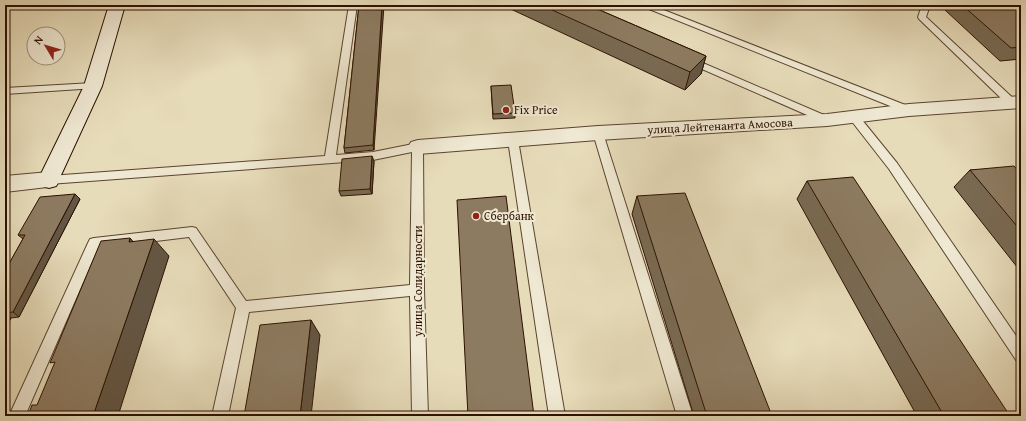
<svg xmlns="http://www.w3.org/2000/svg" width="1026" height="421" viewBox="0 0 1026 421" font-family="'Gentium Book Plus',serif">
<rect width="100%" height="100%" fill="#e7dcba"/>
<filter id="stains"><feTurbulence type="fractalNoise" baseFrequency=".005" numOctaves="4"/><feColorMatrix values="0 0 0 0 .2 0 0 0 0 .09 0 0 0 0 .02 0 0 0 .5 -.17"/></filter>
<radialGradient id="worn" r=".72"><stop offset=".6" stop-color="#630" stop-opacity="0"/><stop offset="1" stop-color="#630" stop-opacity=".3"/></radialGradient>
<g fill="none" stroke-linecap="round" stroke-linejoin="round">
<g stroke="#5b442e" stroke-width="2">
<g id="lane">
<polygon points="349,5 357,5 336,155 373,152 418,143 423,147 424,290 428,416 412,416 410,296 249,312 228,416 212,416 236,308 189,237 98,248 25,416 9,416 88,243 90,239 94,238 192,227 196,228 246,301 410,285 412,152 373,160 49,184 45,183 43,180 45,177 49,176 325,156"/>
<polygon points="639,5 651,5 913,108 914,110 909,113 905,112"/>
<polygon points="922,5 930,5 926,17 1015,100 1016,102 1015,104 1007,104 919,19 918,17"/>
<polygon points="689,57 831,118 832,120 831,122 823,122 686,62 686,58"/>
<polygon points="93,83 98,86 96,88 5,94 5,88"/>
<polygon points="854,114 858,115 897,163 1021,343 1021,362 1016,360 889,169 850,119 849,117"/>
<polygon points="598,129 603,133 693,416 677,416 593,133"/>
<polygon points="513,136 518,140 565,416 549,416 508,140"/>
</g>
</g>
<g stroke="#5b442e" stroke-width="2">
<g id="street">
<polygon points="1021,96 1021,108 909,116 827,126 598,140 418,154 411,152 408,147 411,142 418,140 598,126 827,114 909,104"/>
<polygon points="49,172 56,174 60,180 56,186 5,192 5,176"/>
</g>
</g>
<g stroke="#2c1100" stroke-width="2">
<polygon id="secondary" points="109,5 125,5 102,86 56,186 49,188 42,186 38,180 84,86"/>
</g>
<use href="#lane" fill="#efe8d2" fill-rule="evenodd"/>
<use href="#street" fill="#efe8d2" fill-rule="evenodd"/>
<use href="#secondary" fill="#efe8d2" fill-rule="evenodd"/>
</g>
<g fill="#796a53" stroke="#2c1100">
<polygon points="359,5 374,150 345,153 344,148"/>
<polygon points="502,5 588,5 706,56 701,74 685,90"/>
<polygon points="949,5 1010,5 1021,14 1021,59 1000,61 945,10"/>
<polygon points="491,86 515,113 515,118 493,119"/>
<polygon points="374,161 372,194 341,196 339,191"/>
<polygon points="970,170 1021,174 1021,272 954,187"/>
<polygon points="807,181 1010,416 917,416 797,199"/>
<polygon points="637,196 772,416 694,416 632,214"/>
<polygon points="80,199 19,317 11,318 5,329 5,271 23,239 18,235"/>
</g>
<g fill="#635644" stroke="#2c1100">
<polygon points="382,5 384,5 374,150 373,145"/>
<polygon points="706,56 701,74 685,90 690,72"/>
<polygon points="372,156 374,161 372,194 370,189"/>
<polygon points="75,194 80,199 19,317 13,312"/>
<polygon points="130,238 145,255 129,242"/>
<polygon points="154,239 169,256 118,416 93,416"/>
<polygon points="5,314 11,318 5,329"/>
<polygon points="311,320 320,335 311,416 300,416"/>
</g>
<g fill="#8d7b61" stroke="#2c1100">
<polygon points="359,5 382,5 373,145 344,148"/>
<polygon points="541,5 588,5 706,56 690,72"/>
<polygon points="962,5 1010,5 1021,14 1021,47 1011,48"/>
<polygon points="511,85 515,113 493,114 491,86"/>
<polygon points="372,156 370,189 339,191 342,159"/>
<polygon points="1014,166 1021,174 1021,231 970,170"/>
<polygon points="853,177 1010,416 944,416 807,181"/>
<polygon points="685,193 772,416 707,416 637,196"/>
<polygon points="75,194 13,312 5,313 5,271 25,235 18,235 40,197"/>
<polygon points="506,196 534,416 468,416 457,200"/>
<polygon points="130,238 129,242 154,239 93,416 28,416 32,405 37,405 55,362 50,363 101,241"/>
<polygon points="311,320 300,416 244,416 260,325"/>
</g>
<g fill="#8f2418" stroke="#efe8d2" stroke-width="1.5">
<circle cx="506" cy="110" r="4"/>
<circle cx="476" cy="216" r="4"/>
</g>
<g text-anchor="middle" stroke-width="4" stroke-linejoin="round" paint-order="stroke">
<g font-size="12" fill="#2c1100" stroke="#efe8d2" text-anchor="start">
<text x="514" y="114">Fix Price</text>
<text x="484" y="220">Сбербанк</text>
</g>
<g font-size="12" fill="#2c1100" stroke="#efe8d2">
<text transform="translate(720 126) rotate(-3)" y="4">улица Лейтенанта Амосова</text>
<text transform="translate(418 281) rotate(-90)" y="4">улица Солидарности</text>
</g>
</g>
<rect width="1026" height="421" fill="none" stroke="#e7dcba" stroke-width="20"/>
<rect x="6" y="6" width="1014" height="409" fill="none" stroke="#2c1100" stroke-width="2"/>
<rect x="10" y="10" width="1006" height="401" fill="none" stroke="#2c1100"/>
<g transform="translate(46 46) rotate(308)"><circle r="19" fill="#efe8d2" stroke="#a1927e"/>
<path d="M0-3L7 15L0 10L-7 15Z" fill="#8f2418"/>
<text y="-6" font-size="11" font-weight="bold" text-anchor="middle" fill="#2c1100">N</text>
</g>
<rect width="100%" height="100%" filter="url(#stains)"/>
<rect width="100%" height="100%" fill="url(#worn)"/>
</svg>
